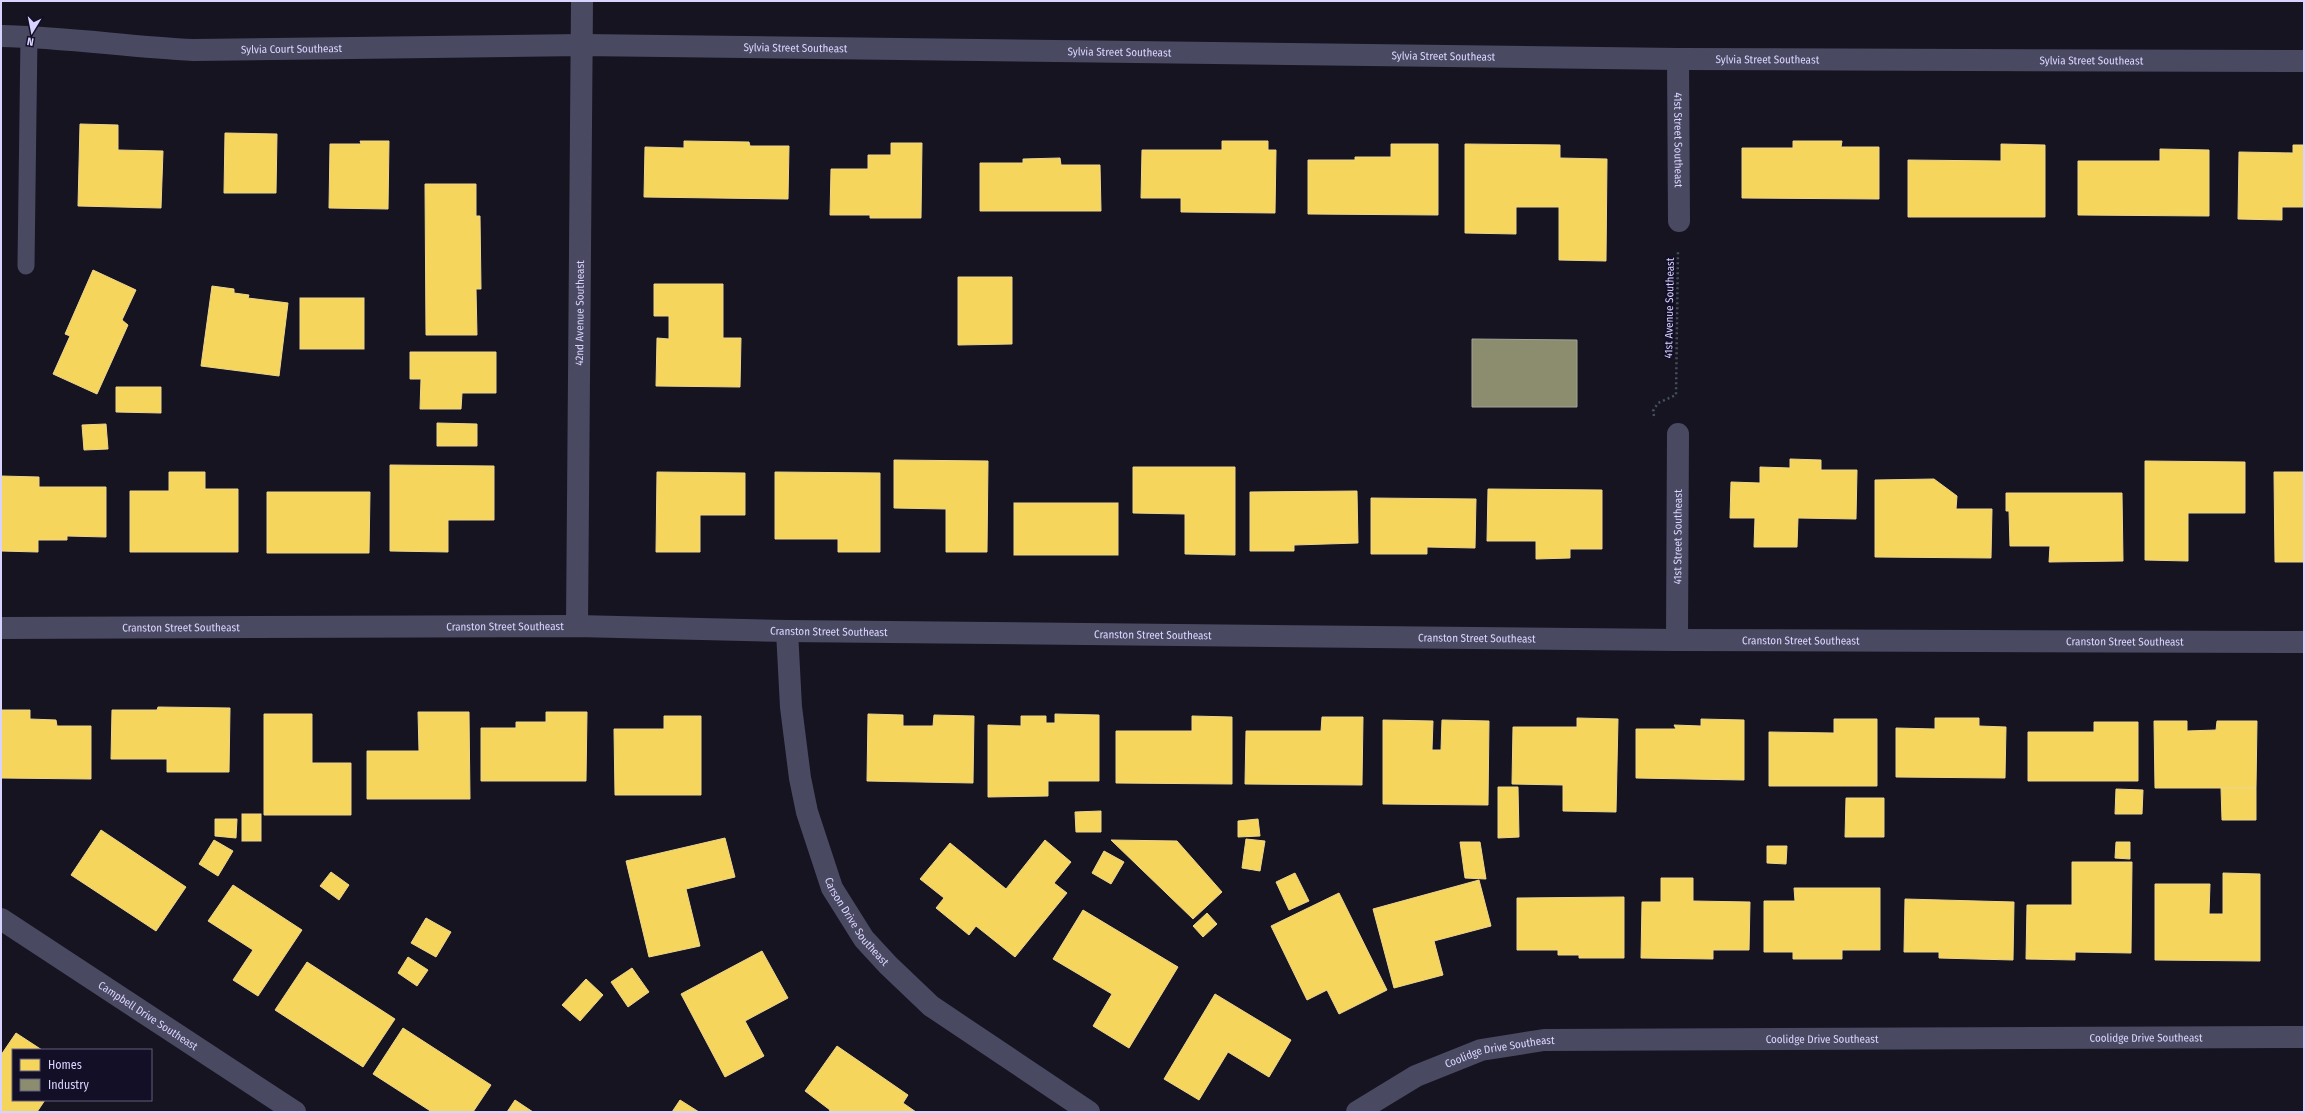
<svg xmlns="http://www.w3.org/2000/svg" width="2305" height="1113" viewBox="0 0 2305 1113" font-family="'Fira Sans Condensed',sans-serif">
<rect width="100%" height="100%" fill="#161421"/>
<g fill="#f6d55c" stroke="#edd58d">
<polygon points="80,124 118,125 118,150 163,151 161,208 78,206"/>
<polygon points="225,133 277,134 276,193 224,193"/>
<polygon points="360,141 389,141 388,209 329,208 330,144 361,144"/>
<polygon points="684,141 749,142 750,146 789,146 788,199 644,197 645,147 684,148"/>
<polygon points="1222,141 1268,141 1268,150 1276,150 1275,213 1181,212 1181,198 1141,198 1142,150 1222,150"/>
<polygon points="1793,141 1842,141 1841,147 1879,147 1879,199 1742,198 1742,148 1793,148"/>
<polygon points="891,143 922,143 921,218 870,218 870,215 830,215 831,169 868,169 868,155 891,155"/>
<polygon points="1391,144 1438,144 1438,215 1308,214 1308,160 1355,160 1355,157 1391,157"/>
<polygon points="1465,144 1560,145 1560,158 1607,159 1606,261 1559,260 1559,207 1516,207 1516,234 1465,233"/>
<polygon points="2001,144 2045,145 2045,217 1908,217 1908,160 2001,161"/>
<polygon points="2293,145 2304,145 2304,207 2282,207 2282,220 2238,219 2239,152 2293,153"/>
<polygon points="2160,149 2209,150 2209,216 2078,215 2078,161 2160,161"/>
<polygon points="1060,158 1061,165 1100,165 1101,211 980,211 980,163 1023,163 1023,159"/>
<polygon points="425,184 476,184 476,216 480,216 481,289 476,289 477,335 426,335"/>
<polygon points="93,270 136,290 122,320 128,325 97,394 53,374 70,336 65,334"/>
<polygon points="958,277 1012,277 1012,344 958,345"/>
<polygon points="654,284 723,284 723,338 741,338 740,387 656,386 657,338 669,339 669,316 654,316"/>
<polygon points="212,286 234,289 234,293 249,295 248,298 288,303 279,376 201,366"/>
<rect x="300" y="298" width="64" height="51"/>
<polygon points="410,352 496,352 496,393 462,393 461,409 420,409 421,379 410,379"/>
<polygon points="116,387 161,387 161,413 116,412"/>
<polygon points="437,423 477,424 477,446 437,446"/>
<polygon points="106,424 108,449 84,450 82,425"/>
<polygon points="1790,459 1821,460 1821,470 1857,470 1856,519 1798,518 1797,547 1754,547 1755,518 1730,518 1731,482 1760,483 1760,467 1790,468"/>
<polygon points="894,460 988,461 987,552 946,552 946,509 894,508"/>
<polygon points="2145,461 2245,462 2245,513 2188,513 2188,561 2145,560"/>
<polygon points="390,465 494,466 494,520 448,520 448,552 390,551"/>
<polygon points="1133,467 1235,467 1235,555 1185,554 1185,514 1133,513"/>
<polygon points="169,472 205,472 205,489 238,489 238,552 130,552 130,491 169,491"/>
<polygon points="657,472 745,473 745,515 700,515 700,552 656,552"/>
<polygon points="775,472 880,473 880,552 838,552 838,539 775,539"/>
<polygon points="2274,472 2304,472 2304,562 2275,562"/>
<polygon points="1,476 39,477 39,487 106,487 106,537 67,536 67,540 38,540 38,552 1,551"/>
<polygon points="1934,479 1957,496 1956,509 1992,509 1991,558 1875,557 1875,480"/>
<polygon points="1488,489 1602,490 1602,549 1570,549 1570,558 1536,559 1536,541 1487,541"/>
<polygon points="1357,491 1358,543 1294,545 1294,551 1250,551 1250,492"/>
<polygon points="267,492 370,492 369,553 267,553"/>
<polygon points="2006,493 2122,493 2123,561 2049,562 2050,546 2010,546 2009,511 2006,511"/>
<polygon points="1371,498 1476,499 1475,548 1427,547 1427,554 1371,554"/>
<rect x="1014" y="503" width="104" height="52"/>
<polygon points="158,707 230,708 229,772 167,772 167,759 111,759 112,710 157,710"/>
<polygon points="1,710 30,710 30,719 56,720 57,726 91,726 91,779 1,778"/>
<polygon points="418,712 469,712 470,799 367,799 367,751 419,751"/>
<polygon points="546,712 587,712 586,781 481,781 481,728 516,728 516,722 546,722"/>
<polygon points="264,714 312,714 312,763 351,763 351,815 264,815"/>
<polygon points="868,714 903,715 903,726 933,726 934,715 974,716 973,783 867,781"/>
<polygon points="1055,714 1099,715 1099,781 1048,781 1048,796 988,797 988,725 1021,726 1021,716 1046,716 1046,723 1055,723"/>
<polygon points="664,716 701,716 701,795 615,795 614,729 664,729"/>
<polygon points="1192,716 1232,717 1232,784 1116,783 1116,731 1192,731"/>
<polygon points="1322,717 1363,717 1362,785 1245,784 1246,731 1321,731"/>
<polygon points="1577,718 1618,719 1616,812 1563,811 1563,785 1512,784 1513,727 1577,727"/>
<polygon points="1935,718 1979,718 1979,726 2006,727 2005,778 1896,777 1896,728 1935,729"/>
<polygon points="1701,719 1744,720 1744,780 1636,778 1636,729 1676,729 1674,725 1701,726"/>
<polygon points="1834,719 1877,719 1877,786 1769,786 1769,732 1834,733"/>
<polygon points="1383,720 1433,721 1432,750 1441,750 1442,720 1489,721 1488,805 1383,804"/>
<polygon points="2154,721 2187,721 2187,731 2216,730 2217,721 2257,721 2256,788 2155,788"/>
<polygon points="2094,722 2138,722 2138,781 2028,781 2028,732 2094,732"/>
<polygon points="1498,787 1518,787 1519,837 1498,838"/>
<polygon points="2221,788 2256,788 2256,820 2222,820"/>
<polygon points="2116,789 2143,790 2142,814 2115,814"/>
<polygon points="1846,798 1884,798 1884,837 1845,837"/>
<polygon points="1101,811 1101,832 1076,832 1075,812"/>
<rect x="242" y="814" width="19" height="27"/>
<polygon points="215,819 237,819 236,838 215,836"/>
<polygon points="1258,819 1260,836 1238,837 1238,821"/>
<polygon points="101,830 186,887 156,931 71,875"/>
<polygon points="725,838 735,877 686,889 700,946 649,957 626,861"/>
<polygon points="1246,839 1265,841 1260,871 1242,868"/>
<polygon points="214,840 233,851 218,876 199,864"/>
<polygon points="1045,840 1071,862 1054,883 1067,893 1015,957 976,926 969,935 936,908 944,898 920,879 950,843 1006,889"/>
<polygon points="1111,840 1177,841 1222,892 1193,919"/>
<polygon points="1460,842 1480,842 1486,879 1465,878"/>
<polygon points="2116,842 2130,842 2130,859 2115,858"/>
<polygon points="1767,846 1787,846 1786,864 1767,863"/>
<polygon points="1104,851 1124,862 1111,884 1092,873"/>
<polygon points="2072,862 2132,862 2131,953 2075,952 2075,960 2026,959 2027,905 2072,905"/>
<polygon points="331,872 349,885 339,900 320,886"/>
<polygon points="1295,873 1309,901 1289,910 1276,882"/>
<polygon points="2223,873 2260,874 2260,961 2155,960 2155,884 2210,884 2209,914 2223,914"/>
<polygon points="1661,878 1693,878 1693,901 1750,902 1749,950 1713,950 1713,959 1641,958 1642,902 1661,902"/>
<polygon points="1479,880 1491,926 1434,941 1443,975 1394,988 1373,909"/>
<polygon points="233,885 302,930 258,996 233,980 253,950 208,921"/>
<polygon points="1794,888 1880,888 1880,950 1842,950 1842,959 1793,959 1793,952 1764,952 1764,901 1795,901"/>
<polygon points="1339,893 1387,990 1339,1014 1327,990 1307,1000 1271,926"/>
<polygon points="1624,897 1624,958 1579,958 1579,955 1558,955 1558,950 1517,950 1517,898"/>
<polygon points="1905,899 2014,902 2013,960 1939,958 1939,952 1904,952"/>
<polygon points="1083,910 1178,967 1129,1048 1093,1026 1112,994 1053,959"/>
<polygon points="1207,913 1217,924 1203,937 1193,926"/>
<polygon points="426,918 451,932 436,957 411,943"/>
<polygon points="762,951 788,998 745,1021 764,1056 725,1077 681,994"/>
<polygon points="408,957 428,970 417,986 398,973"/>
<polygon points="307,962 395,1019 363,1067 275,1010"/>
<polygon points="632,968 649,992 628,1007 611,982"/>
<polygon points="586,979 603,995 580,1021 562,1005"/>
<polygon points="1215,994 1291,1040 1269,1077 1228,1052 1199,1100 1164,1079"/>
<polygon points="403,1028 491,1085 473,1112 432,1112 373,1074"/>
<polygon points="16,1033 42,1050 13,1050 13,1100 45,1100 37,1112 1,1112 1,1055"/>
<polygon points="837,1046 908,1095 903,1103 916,1112 829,1112 830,1110 805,1091"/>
<polygon points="515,1100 533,1112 507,1112"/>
<polygon points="680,1100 699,1112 672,1112"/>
</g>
<polygon fill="#8c8c6e" stroke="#a3a29a" points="1472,339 1577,340 1577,407 1472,407"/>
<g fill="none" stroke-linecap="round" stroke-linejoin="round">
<polyline stroke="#44505f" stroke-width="2.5" stroke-dasharray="2 3" stroke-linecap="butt" points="1654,416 1653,411 1658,403 1676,395 1678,250"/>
<polyline stroke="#4a4962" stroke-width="17" points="26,266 29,36"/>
<g stroke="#4a4962" stroke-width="22">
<path id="s1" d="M1 36C65 37 129 47 193 50L582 45 1678 59 2304 61"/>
<path id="s2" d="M1678 59 1679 221"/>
<path id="s3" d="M577 626 582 1"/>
<path id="s4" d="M1 628 577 626 787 631 1677 640 2304 642"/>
<path id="s5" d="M787 631 791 707 800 778 807 812 832 888 864 939 888 965 931 1006 1089 1112"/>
<path id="s6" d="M1677 640 1678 434"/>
<path id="s7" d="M1 919 295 1112"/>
<path id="s8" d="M1357 1112 1416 1076 1481 1050 1544 1040 2304 1037"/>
</g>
</g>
<g text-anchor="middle" stroke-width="4" stroke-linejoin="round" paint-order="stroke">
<g font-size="11" fill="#d9d4ff" stroke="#130f26">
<text dy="4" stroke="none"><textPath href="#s1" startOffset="795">Sylvia Street Southeast</textPath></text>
<text dy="4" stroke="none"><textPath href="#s1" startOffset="291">Sylvia Court Southeast</textPath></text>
<text dy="4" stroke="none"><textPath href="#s1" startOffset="1119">Sylvia Street Southeast</textPath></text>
<text dy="4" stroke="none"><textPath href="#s1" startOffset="1443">Sylvia Street Southeast</textPath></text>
<text dy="4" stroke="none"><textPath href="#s1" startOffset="1767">Sylvia Street Southeast</textPath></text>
<text dy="4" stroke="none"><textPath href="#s1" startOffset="2091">Sylvia Street Southeast</textPath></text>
<text dy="4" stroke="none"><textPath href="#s2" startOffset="81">41st Street Southeast</textPath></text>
<text transform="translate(1669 308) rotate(-89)" y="4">41st Avenue Southeast</text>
<text dy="4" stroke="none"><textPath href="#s3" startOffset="313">42nd Avenue Southeast</textPath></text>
<text dy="4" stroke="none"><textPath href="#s6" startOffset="103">41st Street Southeast</textPath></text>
<text dy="4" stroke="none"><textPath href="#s4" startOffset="504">Cranston Street Southeast</textPath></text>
<text dy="4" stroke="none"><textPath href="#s4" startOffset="180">Cranston Street Southeast</textPath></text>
<text dy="4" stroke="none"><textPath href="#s4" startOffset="828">Cranston Street Southeast</textPath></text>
<text dy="4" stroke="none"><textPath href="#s4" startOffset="1152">Cranston Street Southeast</textPath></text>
<text dy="4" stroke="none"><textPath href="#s4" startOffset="1476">Cranston Street Southeast</textPath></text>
<text dy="4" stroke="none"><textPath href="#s4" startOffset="1800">Cranston Street Southeast</textPath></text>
<text dy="4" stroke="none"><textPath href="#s4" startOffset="2124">Cranston Street Southeast</textPath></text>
<text dy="4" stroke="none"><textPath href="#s5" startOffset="304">Carson Drive Southeast</textPath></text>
<text dy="4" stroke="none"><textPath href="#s7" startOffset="176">Campbell Drive Southeast</textPath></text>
<text dy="4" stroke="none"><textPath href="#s8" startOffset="805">Coolidge Drive Southeast</textPath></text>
<text dy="4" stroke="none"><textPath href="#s8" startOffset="481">Coolidge Drive Southeast</textPath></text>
<text dy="4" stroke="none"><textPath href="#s8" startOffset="157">Coolidge Drive Southeast</textPath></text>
</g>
</g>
<rect width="2305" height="1113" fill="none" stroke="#d9d4ff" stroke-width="4"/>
<rect x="12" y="1049" width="140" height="52" fill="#130f26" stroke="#625e7d"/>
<rect x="20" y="1059" width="20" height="12" fill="#f6d55c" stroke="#625e7d"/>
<text x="48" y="1069" font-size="12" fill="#d9d4ff">Homes</text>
<rect x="20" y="1079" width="20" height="12" fill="#8c8c6e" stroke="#625e7d"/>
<text x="48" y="1089" font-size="12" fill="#d9d4ff">Industry</text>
<g transform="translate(32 32) rotate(190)" stroke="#130f26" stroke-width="3" paint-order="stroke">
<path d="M0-3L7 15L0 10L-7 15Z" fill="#d9d4ff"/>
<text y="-6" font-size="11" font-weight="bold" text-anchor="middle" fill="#d9d4ff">N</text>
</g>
</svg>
